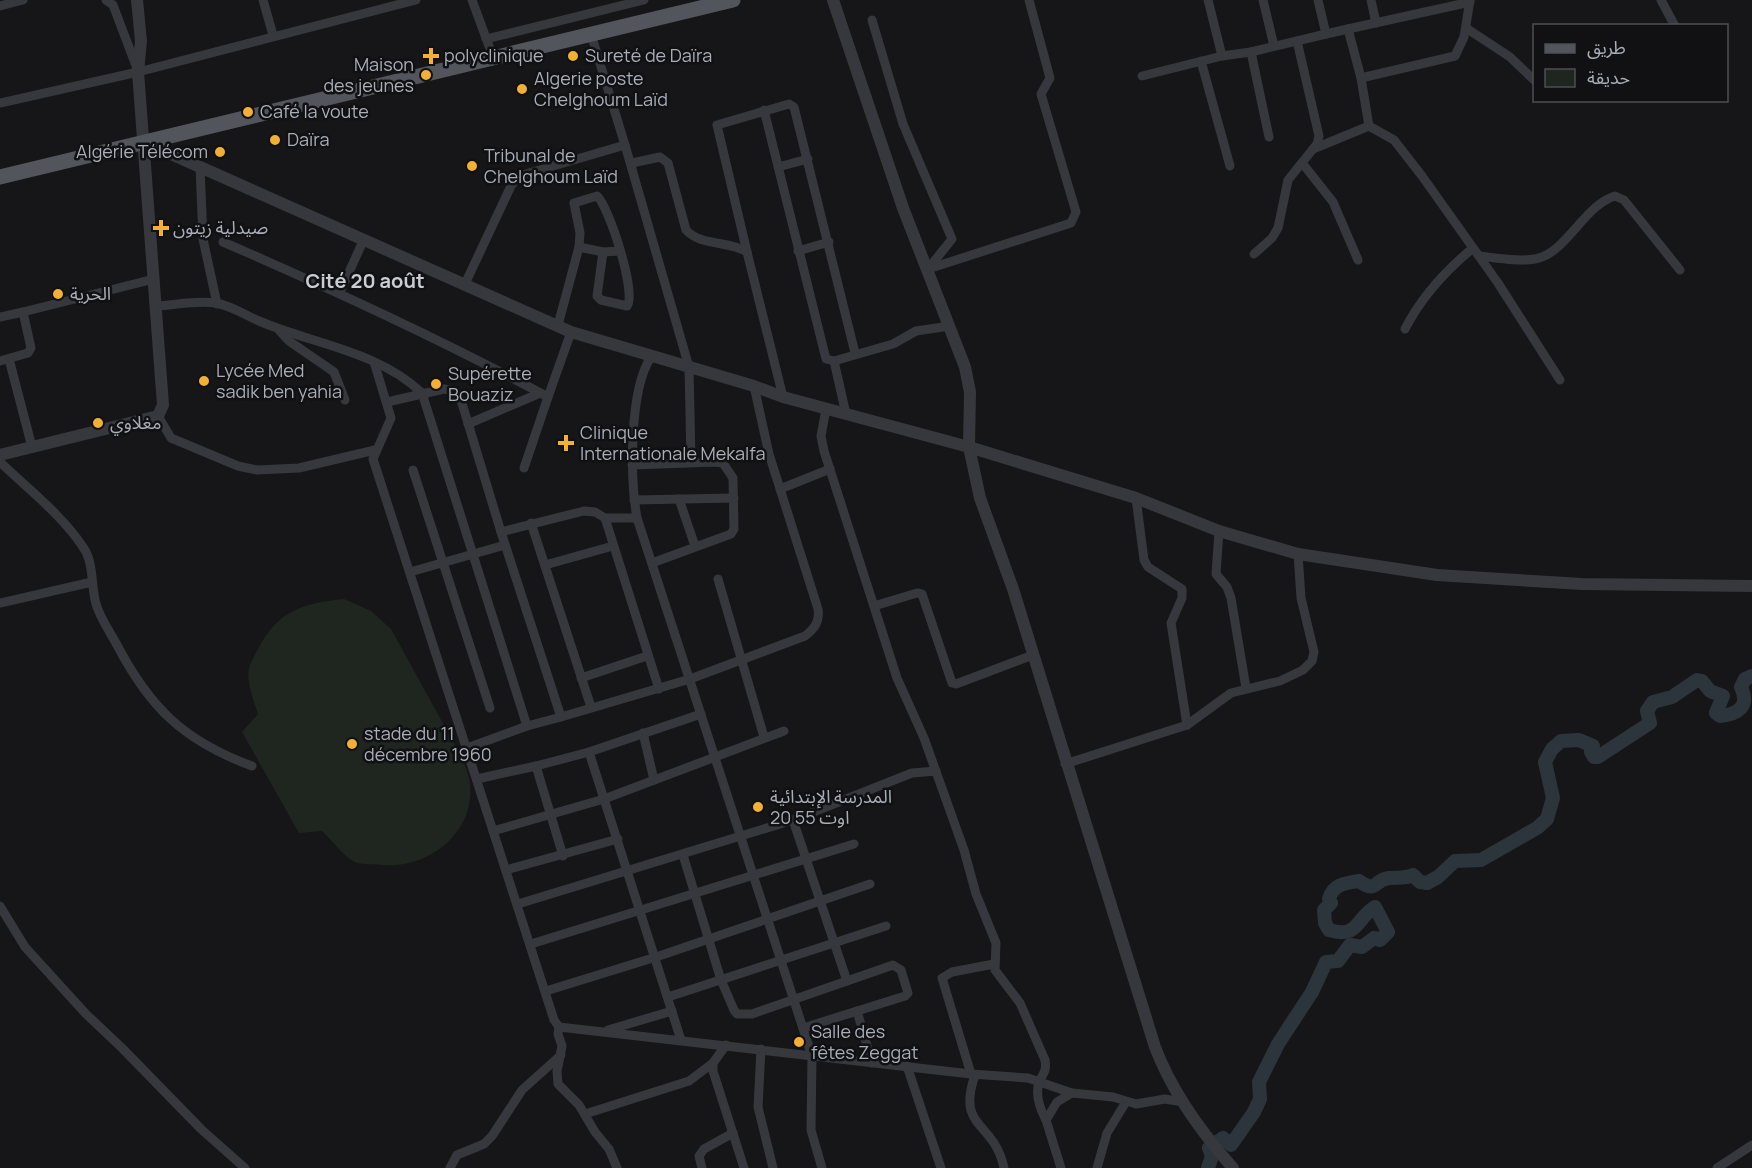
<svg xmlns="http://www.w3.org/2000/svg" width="1752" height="1168" viewBox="0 0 1752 1168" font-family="Manrope,'Noto Sans Arabic',sans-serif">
<rect width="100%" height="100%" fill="#161618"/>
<path fill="#1e261f" d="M344 599 371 611 391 629 461 756C464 763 467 770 469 778 479 829 431 869 383 865 375 864 362 865 355 862 344 857 331 839 322 831L299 833 242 732 258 714C254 701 246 682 249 668 251 661 256 653 259 647 279 610 304 603 344 599Z"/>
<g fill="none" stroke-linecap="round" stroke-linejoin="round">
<path stroke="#2c353c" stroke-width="14" d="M1208 1168 1212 1156 1209 1148 1223 1138 1231 1145 1254 1112 1260 1099 1259 1082 1278 1044 1312 992 1326 962 1338 961 1350 945 1362 947 1374 938 1380 940 1388 932 1375 907C1356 918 1359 939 1329 930L1325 923 1324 910 1331 903 1329 899C1333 884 1346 883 1359 881 1377 894 1373 880 1389 878 1398 877 1404 879 1413 875L1420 882 1427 883 1438 877 1455 861 1481 860 1537 828 1547 819 1553 798 1545 762 1552 749 1561 741 1579 740 1593 746 1591 752 1594 757H1598L1650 723 1647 711 1653 702 1672 697 1697 680 1702 681 1710 691 1723 696 1716 713 1720 716C1738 714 1750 707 1741 687L1745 679 1752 676"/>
<g stroke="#37383d" stroke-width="9">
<polyline points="106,0 113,5 138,71"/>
<polyline points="263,0 273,35"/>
<polyline points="472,0 493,57"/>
<polyline points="1208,0 1222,56"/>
<polyline points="1263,0 1274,46"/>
<polyline points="1318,0 1326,34 1348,29"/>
<polyline points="1371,0 1376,23"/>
<polyline points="1661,0 1675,26"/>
<polyline points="1470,2 1348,29 1361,78 1455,56 1464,37 1470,0"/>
<polyline points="0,6 23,0"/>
<polyline points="872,20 903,124 952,239 928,269"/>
<polyline points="1466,28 1510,57 1534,80"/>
<polyline points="486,39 644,0"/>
<polyline points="1201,61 1230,166"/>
<polyline points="1142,76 1222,56 1251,52"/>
<polyline points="1361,78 1369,126"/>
<polyline points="0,103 138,72 416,0"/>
<polyline points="764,110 826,359 834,361 893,344 916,331 950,326"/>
<polyline points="1269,137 1251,52 1326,34"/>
<polyline points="625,145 689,367 691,462"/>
<polyline points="1313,149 1369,126 1394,140 1422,176 1498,283 1560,380"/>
<path d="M632 163 660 157 668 163 686 230C702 247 728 240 747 252L783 397"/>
<polyline points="1303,164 1333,202 1358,260"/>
<polyline points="200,167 203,239 217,304"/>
<polyline points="778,167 808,159"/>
<path d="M223 242C334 290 442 340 548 397L571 332"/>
<path d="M579 247 580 233 574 203 597 196C609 206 637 294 627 306L601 300 597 296 603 252"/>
<polyline points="798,251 829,242"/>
<polyline points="747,252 717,125 789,104 794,107 855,353"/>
<polyline points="1254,254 1272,238 1278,228 1288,180 1317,144 1319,136 1297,41"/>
<path d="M1479 256C1497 258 1517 262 1535 259 1566 254 1583 206 1615 196L1624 200 1680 270"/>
<polyline points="928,269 1071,223 1076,212 1041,94 1050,78 1029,0"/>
<polyline points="464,286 511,186 519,176 625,145 591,34"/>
<polyline points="340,292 364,239"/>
<path d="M156 306C175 305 197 300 216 303 232 306 245 315 259 321 313 344 378 351 422 393L527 726 467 748"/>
<polyline points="23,312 154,279"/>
<polyline points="0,317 23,312 31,348 28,353 0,361"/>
<polyline points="558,325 579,247 603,252 620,251"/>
<polyline points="278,329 289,341 334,372 345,400"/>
<path d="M1405 329C1422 296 1445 271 1473 248"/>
<path d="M651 357C629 390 630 478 637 518L812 1056 811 1130 822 1168"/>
<polyline points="9,359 32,447"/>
<polyline points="834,361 846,414"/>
<polyline points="374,362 391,418 373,459 554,1020 559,1027 971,1074 1028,1078 1072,1093 1113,1097 1136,1104 1165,1099 1183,1102"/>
<polyline points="387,402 444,389 455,391 461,400 501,532 584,511 595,512 605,518 637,518"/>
<path d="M826 409 821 436 824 451 897 678 924 738 964 850 976 894 996 943 995 970 1020 1003 1045 1060C1047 1072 1043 1073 1039 1082 1035 1095 1040 1109 1046 1120"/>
<polyline points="158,416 171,438 238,466 257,470 299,468 375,450"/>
<polyline points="468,424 540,393"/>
<path d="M0 462C28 489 62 515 83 547 94 562 91 587 96 604 100 618 110 632 117 645 150 708 184 741 252 766"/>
<polyline points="632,465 715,462 723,463 733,478 734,529 731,534 652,563"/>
<polyline points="524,468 548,397"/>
<polyline points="413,470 490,708"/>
<polyline points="780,489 830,469"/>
<polyline points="1136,498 1144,560 1148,567 1182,589 1182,598 1171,623 1187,725"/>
<polyline points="679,499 695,546"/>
<polyline points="634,500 734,498"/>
<polyline points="605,518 659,689"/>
<polyline points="531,523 591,707"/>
<polyline points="1219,531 1216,574 1227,587 1231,598 1246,688"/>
<path d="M501 532 561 717 690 679 805 636C814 629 820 622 818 609L769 454 754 386"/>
<polyline points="545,565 613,546"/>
<polyline points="410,572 505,545"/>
<polyline points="718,579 764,737"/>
<polyline points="0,603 92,582"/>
<polyline points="874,606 917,593 922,594 952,683 956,684 1033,655"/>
<polyline points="581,678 647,656"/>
<polyline points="527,726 561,717"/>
<polyline points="643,733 654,780"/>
<polyline points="1065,764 1187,725 1231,693 1280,681 1303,670 1312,661 1314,652 1301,598 1298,554"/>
<polyline points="536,766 589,752"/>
<polyline points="477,779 536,766 563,856"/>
<polyline points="493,831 604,799 784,731"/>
<polyline points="683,855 721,980 734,1010 737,1014 752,1014 847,981 793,820"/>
<polyline points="506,870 618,839"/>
<polyline points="518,904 793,820 912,773 936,771"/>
<polyline points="0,906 25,947 86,1014 122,1048 202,1130 245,1168"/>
<polyline points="531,944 854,844"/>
<polyline points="546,991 656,957 870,884"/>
<polyline points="668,997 886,926"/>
<polyline points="857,1011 872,1063"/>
<polyline points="559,1027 558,1034 562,1046 557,1071 558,1084 579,1105 595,1132 609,1149 617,1168"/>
<polyline points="803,1028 905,996 908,993 901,970 893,965 847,981"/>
<polyline points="608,1030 672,1011"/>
<polyline points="681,1040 589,752 701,714"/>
<polyline points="726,1045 713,1063 713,1071 744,1168"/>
<polyline points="761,1049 758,1107 773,1168"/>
<polyline points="907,1066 941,1168"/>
<polyline points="971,1074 942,978 952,972 994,964"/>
<path d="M975 1075C956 1130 994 1120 1004 1168"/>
<polyline points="585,1114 689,1081 713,1063"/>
<polyline points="450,1168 457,1155 484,1144 492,1136 522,1090 561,1055"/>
<polyline points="702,1168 699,1156 704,1149 733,1133"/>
<polyline points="1061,1168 1046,1120 1057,1102 1072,1093"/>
<polyline points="1097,1168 1107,1133 1126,1102"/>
<polyline points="1717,1168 1752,1145"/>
</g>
<g stroke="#37383d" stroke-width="12">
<polyline points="833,0 903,208 965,367 970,392 969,447 1136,498 1219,531 1298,554 1437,575 1582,584 1752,586"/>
<path d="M144 142 571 332 754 386 783 397 969 447 980 498 1013 589 1155 1047C1172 1092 1201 1132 1233 1168"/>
<polyline points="0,455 158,416 163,405 138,72 141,41 137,0"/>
</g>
<polyline stroke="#53555c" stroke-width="15" points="0,177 733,0"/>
</g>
<g fill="#f2b134" stroke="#111113" stroke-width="2">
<path d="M428 47h6v6h6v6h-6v6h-6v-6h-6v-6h6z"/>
<circle cx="573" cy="56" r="6"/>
<circle cx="426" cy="75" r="6"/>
<circle cx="522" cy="89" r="6"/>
<circle cx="248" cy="112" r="6"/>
<circle cx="275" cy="140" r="6"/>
<circle cx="220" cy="152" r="6"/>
<circle cx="472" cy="166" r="6"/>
<path d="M158 219h6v6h6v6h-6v6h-6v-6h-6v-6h6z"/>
<circle cx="58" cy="294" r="6"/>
<circle cx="204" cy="381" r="6"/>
<circle cx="436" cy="384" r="6"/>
<circle cx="98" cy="423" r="6"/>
<path d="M563 434h6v6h6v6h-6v6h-6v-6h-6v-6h6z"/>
<circle cx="352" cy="744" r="6"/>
<circle cx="758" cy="807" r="6"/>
<circle cx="799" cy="1042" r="6"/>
</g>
<g text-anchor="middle" stroke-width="5" stroke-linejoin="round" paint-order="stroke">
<g font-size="18" fill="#a8adb8" stroke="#111113" text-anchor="start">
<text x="444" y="62">polyclinique</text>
<text x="585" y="62">Sureté de Daïra</text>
<text x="414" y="71" text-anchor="end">Maison<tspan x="414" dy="21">des jeunes</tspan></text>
<text x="534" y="85">Algerie poste<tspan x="534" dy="21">Chelghoum Laïd</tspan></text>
<text x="260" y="118">Café la voute</text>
<text x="287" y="146">Daïra</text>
<text x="208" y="158" text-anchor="end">Algérie Télécom</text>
<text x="484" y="162">Tribunal de<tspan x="484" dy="21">Chelghoum Laïd</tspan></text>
<text x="173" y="234">صيدلية زيتون</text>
<text x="70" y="300">الحرية</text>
<text x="216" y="377">Lycée Med<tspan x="216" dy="21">sadik ben yahia</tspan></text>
<text x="448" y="380">Supérette<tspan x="448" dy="21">Bouaziz</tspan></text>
<text x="110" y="429">مغلاوي</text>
<text x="580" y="439">Clinique<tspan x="580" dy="21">Internationale Mekalfa</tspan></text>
<text x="364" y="740">stade du 11<tspan x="364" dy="21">décembre 1960</tspan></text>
<text x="770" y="803">المدرسة الإبتدائية<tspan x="770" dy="21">20 اوت 55</tspan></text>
<text x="811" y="1038">Salle des<tspan x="811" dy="21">fêtes Zeggat</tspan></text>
</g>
<g font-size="20" font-weight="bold" fill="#c9ccd4" stroke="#111113">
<text x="365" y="288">Cité 20 août</text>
</g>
</g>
<rect x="1533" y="24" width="195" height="78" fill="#111113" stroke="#4d4f55" stroke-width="1.5"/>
<rect x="1545" y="44" width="30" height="9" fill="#53555c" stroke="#4d4f55" stroke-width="1.5"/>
<text x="1587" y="54" font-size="18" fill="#a8adb8">طريق</text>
<rect x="1545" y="69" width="30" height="18" fill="#1e261f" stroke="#4d4f55" stroke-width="1.5"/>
<text x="1587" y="84" font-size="18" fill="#a8adb8">حديقة</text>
</svg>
